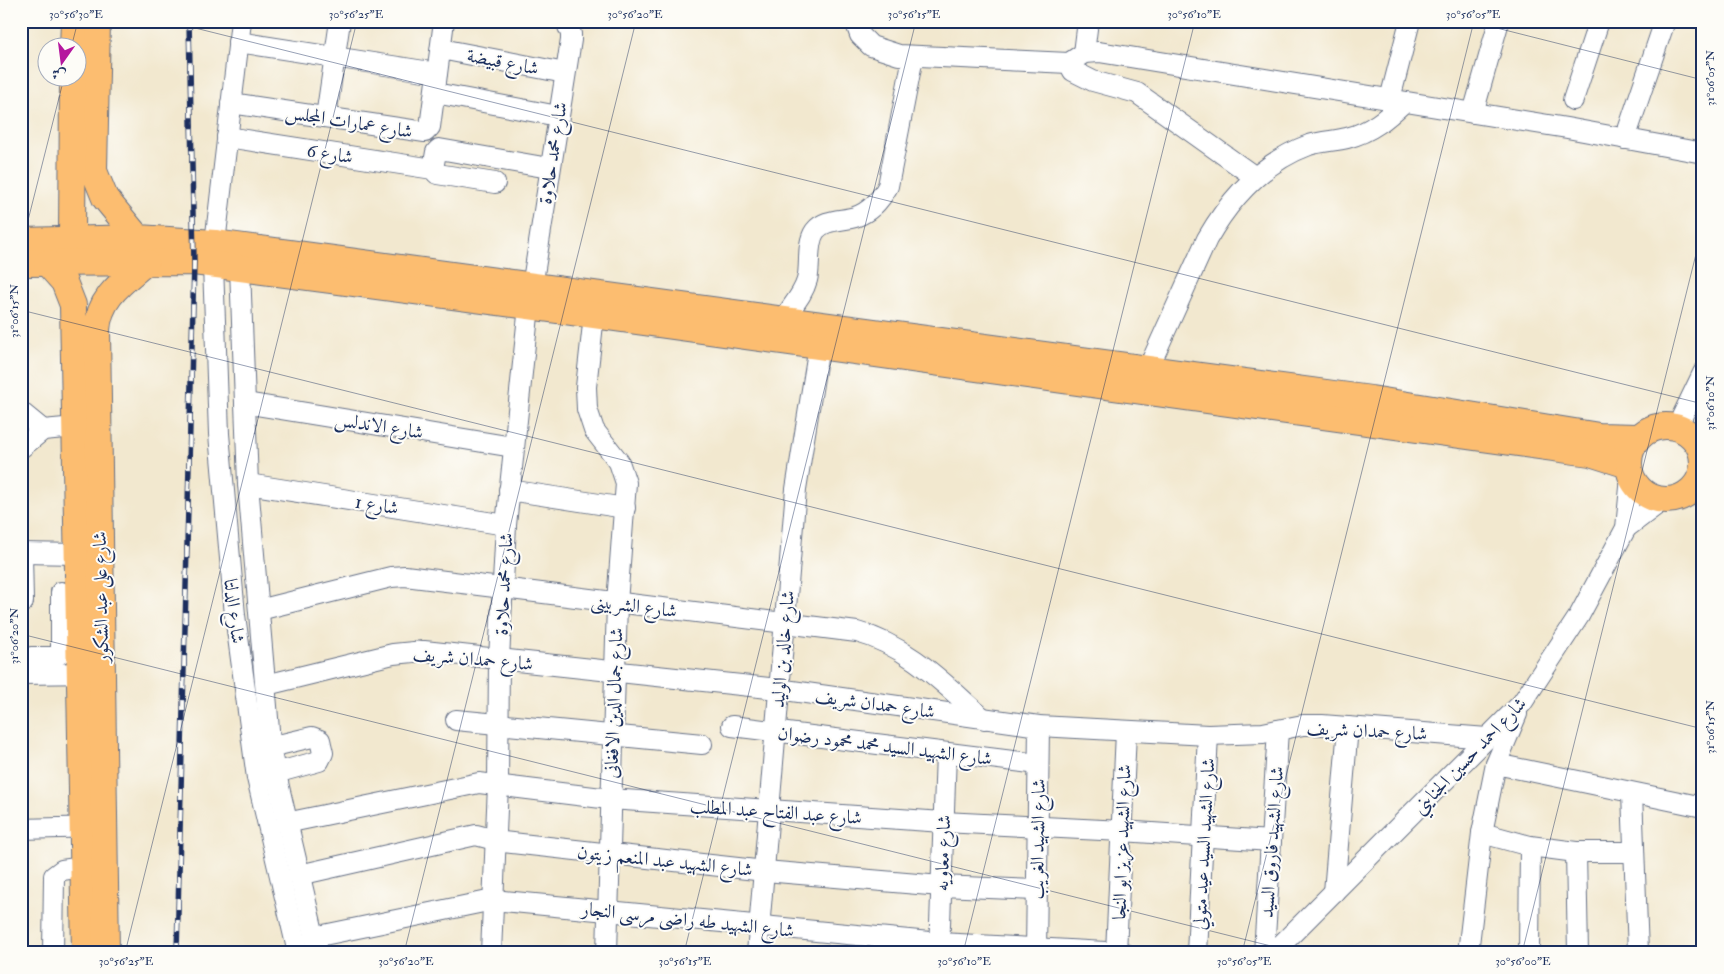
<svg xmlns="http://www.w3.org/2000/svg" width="1724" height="974" viewBox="0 0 1724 974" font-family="'IM FELL Double Pica',Amiri,serif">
<rect width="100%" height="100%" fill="#fdfcf7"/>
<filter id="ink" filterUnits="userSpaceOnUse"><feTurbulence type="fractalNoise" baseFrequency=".02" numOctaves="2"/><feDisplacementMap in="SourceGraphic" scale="10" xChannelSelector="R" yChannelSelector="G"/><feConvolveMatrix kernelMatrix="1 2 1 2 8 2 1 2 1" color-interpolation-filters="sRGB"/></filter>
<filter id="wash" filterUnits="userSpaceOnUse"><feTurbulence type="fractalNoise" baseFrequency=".0096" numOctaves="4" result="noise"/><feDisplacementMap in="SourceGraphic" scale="20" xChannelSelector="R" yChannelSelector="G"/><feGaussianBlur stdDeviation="1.12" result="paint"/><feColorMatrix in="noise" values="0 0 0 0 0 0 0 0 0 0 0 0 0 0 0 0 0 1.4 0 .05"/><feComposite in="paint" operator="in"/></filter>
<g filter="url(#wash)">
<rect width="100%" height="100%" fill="#f2e8cf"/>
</g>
<g filter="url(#ink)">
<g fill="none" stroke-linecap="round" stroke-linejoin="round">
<g stroke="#667086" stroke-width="22">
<g id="minor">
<polyline points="855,21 860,35 871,46 899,55 1069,63 1073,71 1093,81 1137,93 1255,177"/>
<polyline points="238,42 437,73"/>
<polyline points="441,49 565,73"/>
<polyline points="1084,53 1088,21"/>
<polyline points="1069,63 1084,53 1099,52 1567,128 1703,153"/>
<polyline points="435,93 558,116"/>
<polyline points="1390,99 1410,21"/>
<polyline points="1573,100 1599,21"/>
<polyline points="231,103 425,132 430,127 444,21"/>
<polyline points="1473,113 1499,21"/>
<polyline points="326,117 340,21"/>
<polyline points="227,137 433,169"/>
<polyline points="1625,139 1665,21"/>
<polyline points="433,169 436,152 439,149 549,168"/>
<polyline points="433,169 437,174 495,183"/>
<polyline points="215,243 241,21"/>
<polyline points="213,265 219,434 235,615 257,778 298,953"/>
<polyline points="240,268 248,484 271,753 318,953"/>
<polyline points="532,287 571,40 571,34 566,21"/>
<polyline points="594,315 586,387 587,409 594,430 619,462 626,483 617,603 607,953"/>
<path d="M783 320C791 307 803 295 807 280 811 265 806 244 815 231 824 219 842 221 855 217 870 212 881 199 888 186L913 57"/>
<path d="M1148 369 1207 239C1231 197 1263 162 1309 145 1322 141 1335 141 1347 138 1371 132 1387 118 1404 102"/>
<polyline points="245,403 513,447"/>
<polyline points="21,412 43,430"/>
<polyline points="1677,427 1703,373"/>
<polyline points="21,448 43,430 76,427"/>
<polyline points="248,484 506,525"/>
<polyline points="1696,485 1703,487"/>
<polyline points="509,490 625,508"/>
<polyline points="1626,528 1663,500"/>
<polyline points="21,553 79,554"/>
<polyline points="22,553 23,602"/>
<path d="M259 610 391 577 405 576 857 632C909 646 945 685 984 719"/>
<polyline points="31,657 55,657 61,653 61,592"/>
<polyline points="21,674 94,673"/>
<polyline points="266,685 393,654 424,651 778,689 1039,726 1208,735 1263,733 1303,725 1322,725 1487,738"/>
<polyline points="456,720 702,744"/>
<polyline points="732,726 1038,764"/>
<polyline points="1496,764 1703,807"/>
<polyline points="261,777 319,761 323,753 320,740 312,737 270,747"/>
<polyline points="1632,793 1638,953"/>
<polyline points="286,823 479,783 610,799 943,822 1122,831 1271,841"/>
<polyline points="21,829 97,827"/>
<polyline points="1482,833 1530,846 1576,852 1634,852"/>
<polyline points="1576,852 1578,953"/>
<polyline points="299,875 476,835 503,842 765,871 941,886 1036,890"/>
<polyline points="1334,892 1348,727"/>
<polyline points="314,937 493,900 940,943 1124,953"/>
<polyline points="53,953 54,876 62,870 83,867"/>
<polyline points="491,953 498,785 499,659 506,525 529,306"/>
<polyline points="757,953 796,489 819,346"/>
<polyline points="939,953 946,753"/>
<polyline points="1036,953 1039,726"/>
<polyline points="1116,953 1126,732"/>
<polyline points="1197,953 1208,735"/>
<polyline points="1264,953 1278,730"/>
<polyline points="1273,953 1522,703 1579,616 1626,528 1631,477"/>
<polyline points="1468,953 1482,833 1496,764 1517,714"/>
<polyline points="1529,953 1530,846"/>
</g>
</g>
<g stroke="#667086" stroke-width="28">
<g id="major">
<polyline points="97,21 94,171 105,198 138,238"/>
<polyline points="73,48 74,21"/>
<polyline points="72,239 73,78"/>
<polyline points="21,241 138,238 215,243 1371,399 1599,436 1638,437"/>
<polyline points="21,263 194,262 529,306 1590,453 1628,465"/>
<polyline points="47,263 64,282 73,305 85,953"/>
<circle cx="1666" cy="463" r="37"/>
<path d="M106 953 97 330C99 297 123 282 146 262"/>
</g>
</g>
<use href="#minor" stroke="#fff" stroke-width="20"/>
<use href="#major" stroke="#fcbd6f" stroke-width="26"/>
<g stroke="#1b2f5e" stroke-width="5.5">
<polyline id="rail" points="177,953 194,262 189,21"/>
</g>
<use href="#rail" stroke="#fdfcf7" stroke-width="4" stroke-dasharray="11" stroke-linecap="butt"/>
</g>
</g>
<path fill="none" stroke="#1b2f5e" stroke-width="1" stroke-opacity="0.45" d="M167 21 1703 404M1469 21 1703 80M71 48 78 21M21 248 64 78M21 310 1703 729M21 634 1299 953M125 953 357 21M404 953 636 21M684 953 916 21M963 953 1195 21M1242 953 1474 21M1522 953 1703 226"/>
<g text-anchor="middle" stroke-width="4" stroke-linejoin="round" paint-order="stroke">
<g font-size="19" fill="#1b2f5e" stroke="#fdfcf7">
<text transform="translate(503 61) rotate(11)" y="7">شارع قبيضة</text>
<text transform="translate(349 121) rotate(9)" y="7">شارع عمارات المجلس</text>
<text transform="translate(330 153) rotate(9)" y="7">شارع 6</text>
<text transform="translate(552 153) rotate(-81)" y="7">شارع محمد حلاوة</text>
<text transform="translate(379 425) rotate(9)" y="7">شارع الاندلس</text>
<text transform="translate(377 504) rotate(9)" y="7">شارع 1</text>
<text transform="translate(503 584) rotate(-87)" y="7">شارع محمد حلاوة</text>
<text transform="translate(100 597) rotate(-91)" y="7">شارع على عبد الشكور</text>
<text transform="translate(634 605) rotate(7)" y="7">شارع الشربينى</text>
<text transform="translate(235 611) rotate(83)" y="7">شارع الدلتا</text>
<text transform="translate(782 649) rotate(-85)" y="7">شارع خالد بن الوليد</text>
<text transform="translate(473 658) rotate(5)" y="7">شارع حمدان شريف</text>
<text transform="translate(613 703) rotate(-88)" y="7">شارع جمال الدين الافغانى</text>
<text transform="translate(875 703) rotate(8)" y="7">شارع حمدان شريف</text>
<text transform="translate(1367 730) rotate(3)" y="7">شارع حمدان شريف</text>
<text transform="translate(885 745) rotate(7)" y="7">شارع الشهيد السيد محمد محمود رضوان</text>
<text transform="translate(1469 755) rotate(-46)" y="7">شارع احمد حسين الجنايني</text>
<text transform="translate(776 811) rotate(4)" y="7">شارع عبد الفتاح عبد المطلب</text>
<text transform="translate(1037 839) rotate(-89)" y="7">شارع الشهيد الغريب</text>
<text transform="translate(1121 842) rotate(-88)" y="7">شارع الشهيد عزيز ابو النجا</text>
<text transform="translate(1271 842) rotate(-86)" y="7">شارع الشهيد فاروق السيد</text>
<text transform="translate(1203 844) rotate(-87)" y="7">شارع الشهيد السيد عيد متولي</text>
<text transform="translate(942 853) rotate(-88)" y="7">شارع معاويه</text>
<text transform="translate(665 860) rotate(6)" y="7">شارع الشهيد عبد المنعم زيتون</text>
<text transform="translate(688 919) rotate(6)" y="7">شارع الشهيد طه راضى مرسى النجار</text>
</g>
</g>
<rect width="1724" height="974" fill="none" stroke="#fdfcf7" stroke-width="55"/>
<g transform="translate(62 62) rotate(194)"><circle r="24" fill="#fdfcf7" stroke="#a3aaba"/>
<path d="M0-4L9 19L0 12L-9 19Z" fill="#b5179e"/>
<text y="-8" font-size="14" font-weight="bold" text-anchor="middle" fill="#1b2f5e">ش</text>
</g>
<rect x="28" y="28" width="1668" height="918" fill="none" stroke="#1b2f5e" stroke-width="2"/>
<g font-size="12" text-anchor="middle" fill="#1b2f5e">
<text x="76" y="18">30°56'30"E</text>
<text x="356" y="18">30°56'25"E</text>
<text x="635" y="18">30°56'20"E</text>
<text x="914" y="18">30°56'15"E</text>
<text x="1194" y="18">30°56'10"E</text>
<text x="1473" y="18">30°56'05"E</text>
<text transform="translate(1710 78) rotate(-90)" y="4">31°06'05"N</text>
<text transform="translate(14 311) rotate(-90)" y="4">31°06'15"N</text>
<text transform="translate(1710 403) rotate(-90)" y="4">31°06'10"N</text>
<text transform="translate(14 636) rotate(-90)" y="4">31°06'20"N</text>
<text transform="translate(1710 727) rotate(-90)" y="4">31°06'15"N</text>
<text x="126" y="965">30°56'25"E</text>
<text x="406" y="965">30°56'20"E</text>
<text x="685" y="965">30°56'15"E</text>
<text x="964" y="965">30°56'10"E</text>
<text x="1244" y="965">30°56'05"E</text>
<text x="1523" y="965">30°56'00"E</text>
</g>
</svg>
